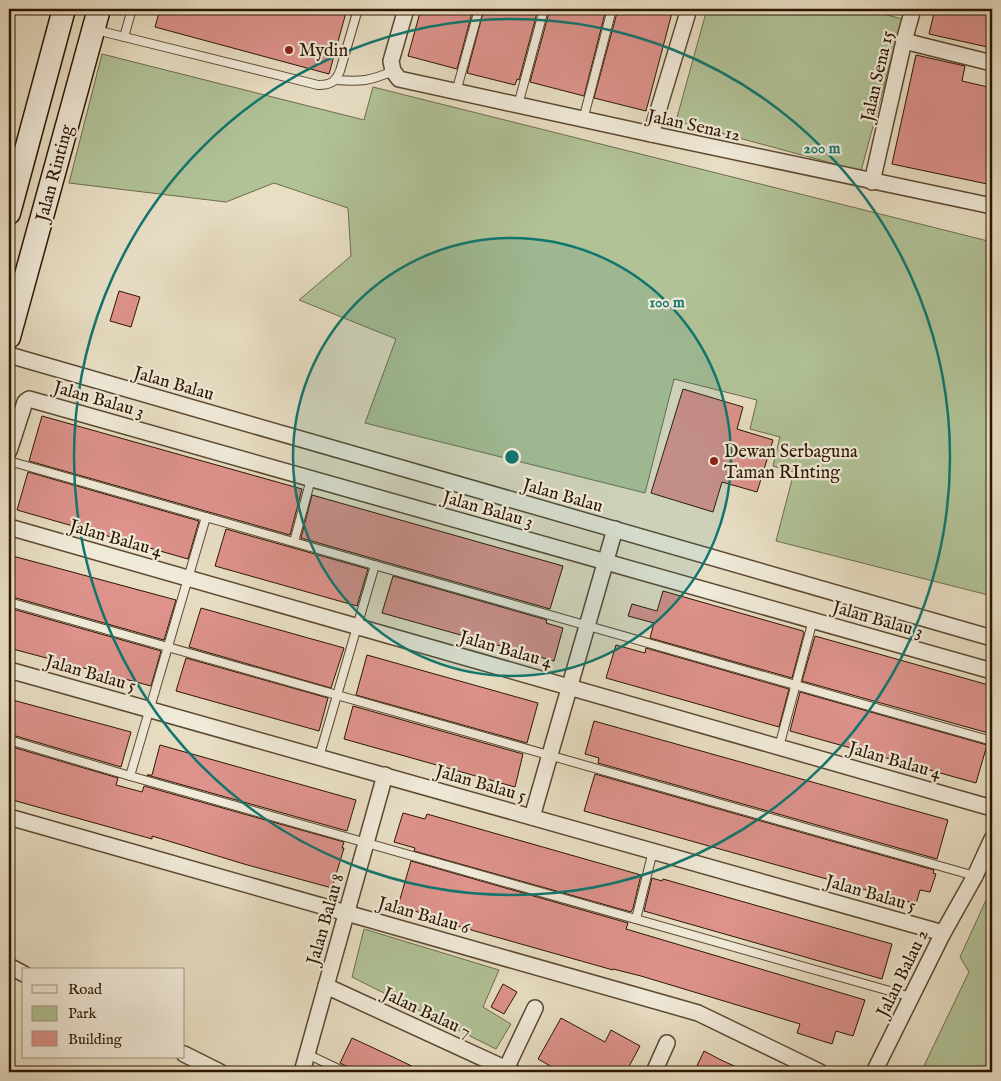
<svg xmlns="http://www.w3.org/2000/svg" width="1001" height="1081" viewBox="0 0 1001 1081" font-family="'IM FELL English',serif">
<rect width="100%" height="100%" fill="#e8dec4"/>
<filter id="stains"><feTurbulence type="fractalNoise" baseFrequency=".004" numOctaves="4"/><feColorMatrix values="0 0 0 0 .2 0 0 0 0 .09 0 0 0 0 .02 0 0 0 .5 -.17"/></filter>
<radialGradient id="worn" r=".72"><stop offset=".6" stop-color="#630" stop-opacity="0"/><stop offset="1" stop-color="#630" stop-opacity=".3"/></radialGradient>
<g fill="#b1c297" stroke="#6e6c4c">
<polygon points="707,9 865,9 902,19 861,171 676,121"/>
<polygon points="102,54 364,120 373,87 992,242 992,596 776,541 794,472 773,466 780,437 750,429 757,400 674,379 645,493 365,423 396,339 299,300 351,256 348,208 274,183 226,202 69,183"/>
<polygon points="992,887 992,1072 921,1072 969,972 960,957"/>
<polygon points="364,929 499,970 483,1007 511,1024 496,1049 352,977"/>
</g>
<g fill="#dd928c" stroke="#2c1600">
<polygon points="160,9 347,9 329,74 155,27"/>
<polygon points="421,9 473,9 457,69 408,56"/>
<polygon points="484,9 538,9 519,80 517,79 515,85 467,73"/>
<polygon points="550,9 606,9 584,96 530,82"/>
<polygon points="618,9 673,9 646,111 594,98"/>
<polygon points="935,9 992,9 992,48 929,34"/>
<polygon points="916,55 965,66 962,81 992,88 992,185 892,164"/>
<polygon points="119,291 140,297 131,327 110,321"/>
<polygon points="683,389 743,407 737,429 773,440 757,492 722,482 713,512 651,493"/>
<polygon points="42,416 302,489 290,535 29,461"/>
<polygon points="28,472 199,521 188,559 17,510"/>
<polygon points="312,495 563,566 550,609 301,538"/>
<polygon points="226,529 368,569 357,606 215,566"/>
<polygon points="9,555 176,600 164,640 9,596"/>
<polygon points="393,576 547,620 546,623 563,628 554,661 382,613"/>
<polygon points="663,591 803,631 804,633 792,678 650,638 654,623 628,616 632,604 657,611"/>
<polygon points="9,608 161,651 151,686 9,648"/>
<polygon points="201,608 344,648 331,688 189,647"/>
<polygon points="815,636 992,686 992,734 802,681"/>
<polygon points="616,645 645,653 646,648 789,689 779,727 606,678"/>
<polygon points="367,655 538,703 527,743 356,695"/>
<polygon points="186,658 328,698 319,731 176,691"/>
<polygon points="800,692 987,745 976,783 790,731"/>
<polygon points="9,699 131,732 121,767 9,734"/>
<polygon points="353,706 523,754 515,787 344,739"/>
<polygon points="594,721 948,820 937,859 598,763 599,758 585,754"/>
<polygon points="160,745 356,800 347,831 147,775 152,775"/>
<polygon points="9,746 118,778 116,785 142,792 144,786 344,842 342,848 344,848 332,888 244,864 152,836 152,839 9,799"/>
<polygon points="595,774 934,870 933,873 936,874 930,892 920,890 916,904 584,811"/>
<polygon points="403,813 425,819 427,814 641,875 633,908 631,912 414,851 415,848 394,842"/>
<polygon points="411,861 628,923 626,929 865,1000 853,1036 836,1031 832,1044 797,1033 800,1024 641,976 613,969 613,970 443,922 444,920 398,906"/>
<polygon points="652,878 662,881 663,879 892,944 882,979 644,911"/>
<polygon points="503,984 517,992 504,1014 491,1007"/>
<polygon points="561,1018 605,1042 611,1030 640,1046 626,1072 561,1072 538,1059"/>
<polygon points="352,1038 395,1058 424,1072 351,1072 348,1067 340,1063"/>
<polygon points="704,1051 719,1059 747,1072 694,1072"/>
</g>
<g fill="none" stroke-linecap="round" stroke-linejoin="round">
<g stroke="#5b4831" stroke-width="10">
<g id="service">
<path d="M96 30 318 85C331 85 335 82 340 71L358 9"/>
<polyline points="124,37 132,9"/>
<path d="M336 80C361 82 370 81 393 71"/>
<polyline points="456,92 479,9"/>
<polyline points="518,105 544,9"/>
<polyline points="583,120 612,9"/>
<polyline points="9,461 992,741"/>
<polyline points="294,542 311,479"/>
<polyline points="9,602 975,876"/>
<polyline points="9,740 130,776 911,997"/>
<polyline points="779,747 813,620"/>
<polyline points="319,757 375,565"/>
<polyline points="130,776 206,517"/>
<polyline points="636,919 653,851"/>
<polyline points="307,1054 345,1072"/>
</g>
</g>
<g stroke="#5b4831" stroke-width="18">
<g id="minor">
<polyline points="406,9 391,61 393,71 399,79 651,134 992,206"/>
<polyline points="904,41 992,63"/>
<polyline points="651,134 689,9"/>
<polyline points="872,182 904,41 913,9"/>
<polyline points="9,355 992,638"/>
<polyline points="9,451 25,402 29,399 992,671"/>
<polyline points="9,527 992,808"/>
<polyline points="9,670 943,933"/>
<polyline points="9,817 698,1013 820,1072"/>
<polyline points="532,817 615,529"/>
<polyline points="9,966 24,974"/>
<polyline points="326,986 513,1072"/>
<polyline points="184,1054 220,1072"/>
<polyline points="506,1069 535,1008"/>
<polyline points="302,1072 385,775"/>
<polyline points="654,1072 667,1043"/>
<polyline points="874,1072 943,933 975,876 992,839"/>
</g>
</g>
<g stroke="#2c1600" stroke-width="25">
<g id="secondary">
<polyline points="9,213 64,9"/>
<polyline points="9,337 99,9"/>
</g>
</g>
<use href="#service" stroke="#f0ead9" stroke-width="8"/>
<use href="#minor" stroke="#f0ead9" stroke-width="15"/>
<use href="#secondary" stroke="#f0ead9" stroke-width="22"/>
</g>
<circle cx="512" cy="457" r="219" fill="#0f766e" fill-opacity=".12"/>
<g fill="none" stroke="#0f766e" stroke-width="2.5">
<circle cx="512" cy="457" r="219"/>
<circle cx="512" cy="457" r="438"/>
</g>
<g fill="#8f2418" stroke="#f0ead9" stroke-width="2">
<circle cx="289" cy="50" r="5"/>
<circle cx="714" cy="461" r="5"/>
</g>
<g text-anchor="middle" stroke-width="4.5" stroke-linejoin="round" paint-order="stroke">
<g font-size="18" fill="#2c1600" stroke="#f0ead9" text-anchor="start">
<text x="299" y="56">Mydin</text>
<text x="724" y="457">Dewan Serbaguna<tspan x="724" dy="21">Taman RInting</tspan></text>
</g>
<g font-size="18" fill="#2c1600" stroke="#f0ead9">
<text transform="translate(877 76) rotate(-77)" y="6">Jalan Sena 15</text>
<text transform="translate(694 125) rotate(12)" y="6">Jalan Sena 12</text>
<text transform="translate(54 173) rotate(-75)" y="6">Jalan Rinting</text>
<text transform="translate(174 383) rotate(16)" y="6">Jalan Balau</text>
<text transform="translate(99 399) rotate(16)" y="6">Jalan Balau 3</text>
<text transform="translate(563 495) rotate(16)" y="6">Jalan Balau</text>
<text transform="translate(488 509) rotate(16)" y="6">Jalan Balau 3</text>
<text transform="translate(116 538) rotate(16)" y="6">Jalan Balau 4</text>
<text transform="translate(878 619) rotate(16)" y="6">Jalan Balau 3</text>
<text transform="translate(506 649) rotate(16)" y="6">Jalan Balau 4</text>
<text transform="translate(91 673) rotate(16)" y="6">Jalan Balau 5</text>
<text transform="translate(895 760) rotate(16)" y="6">Jalan Balau 4</text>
<text transform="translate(481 783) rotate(16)" y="6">Jalan Balau 5</text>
<text transform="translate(871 893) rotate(16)" y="6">Jalan Balau 5</text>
<text transform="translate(424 915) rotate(16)" y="6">Jalan Balau 6</text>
<text transform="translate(325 919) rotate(-74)" y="6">Jalan Balau 8</text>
<text transform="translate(902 973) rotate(-64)" y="6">Jalan Balau 2</text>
<text transform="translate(427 1012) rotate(25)" y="6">Jalan Balau 7</text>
</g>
</g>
<circle cx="512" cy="457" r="8" fill="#0f766e" stroke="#f0ead9" stroke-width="2.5"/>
<g font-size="15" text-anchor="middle" font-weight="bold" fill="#0f766e" stroke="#f0ead9" stroke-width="4.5" stroke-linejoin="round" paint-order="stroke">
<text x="822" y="153">200 m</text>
<text x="667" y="307">100 m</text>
</g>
<rect width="1001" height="1081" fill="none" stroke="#e8dec4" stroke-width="30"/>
<rect x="10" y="10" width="981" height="1061" fill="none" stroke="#2c1600" stroke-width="2.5"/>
<rect x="15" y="15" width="971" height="1051" fill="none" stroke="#2c1600"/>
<rect x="22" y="968" width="162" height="90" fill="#f0ead9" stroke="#a29582"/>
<rect x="32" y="985" width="25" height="8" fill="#f0ead9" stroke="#a29582"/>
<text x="68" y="994" font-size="15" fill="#2c1600">Road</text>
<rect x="32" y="1006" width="25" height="15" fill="#b1c297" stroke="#a29582"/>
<text x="68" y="1018" font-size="15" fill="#2c1600">Park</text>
<rect x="32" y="1031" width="25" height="15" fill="#dd928c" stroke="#a29582"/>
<text x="68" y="1044" font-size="15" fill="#2c1600">Building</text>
<rect width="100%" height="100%" filter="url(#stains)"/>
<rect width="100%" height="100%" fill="url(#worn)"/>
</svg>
